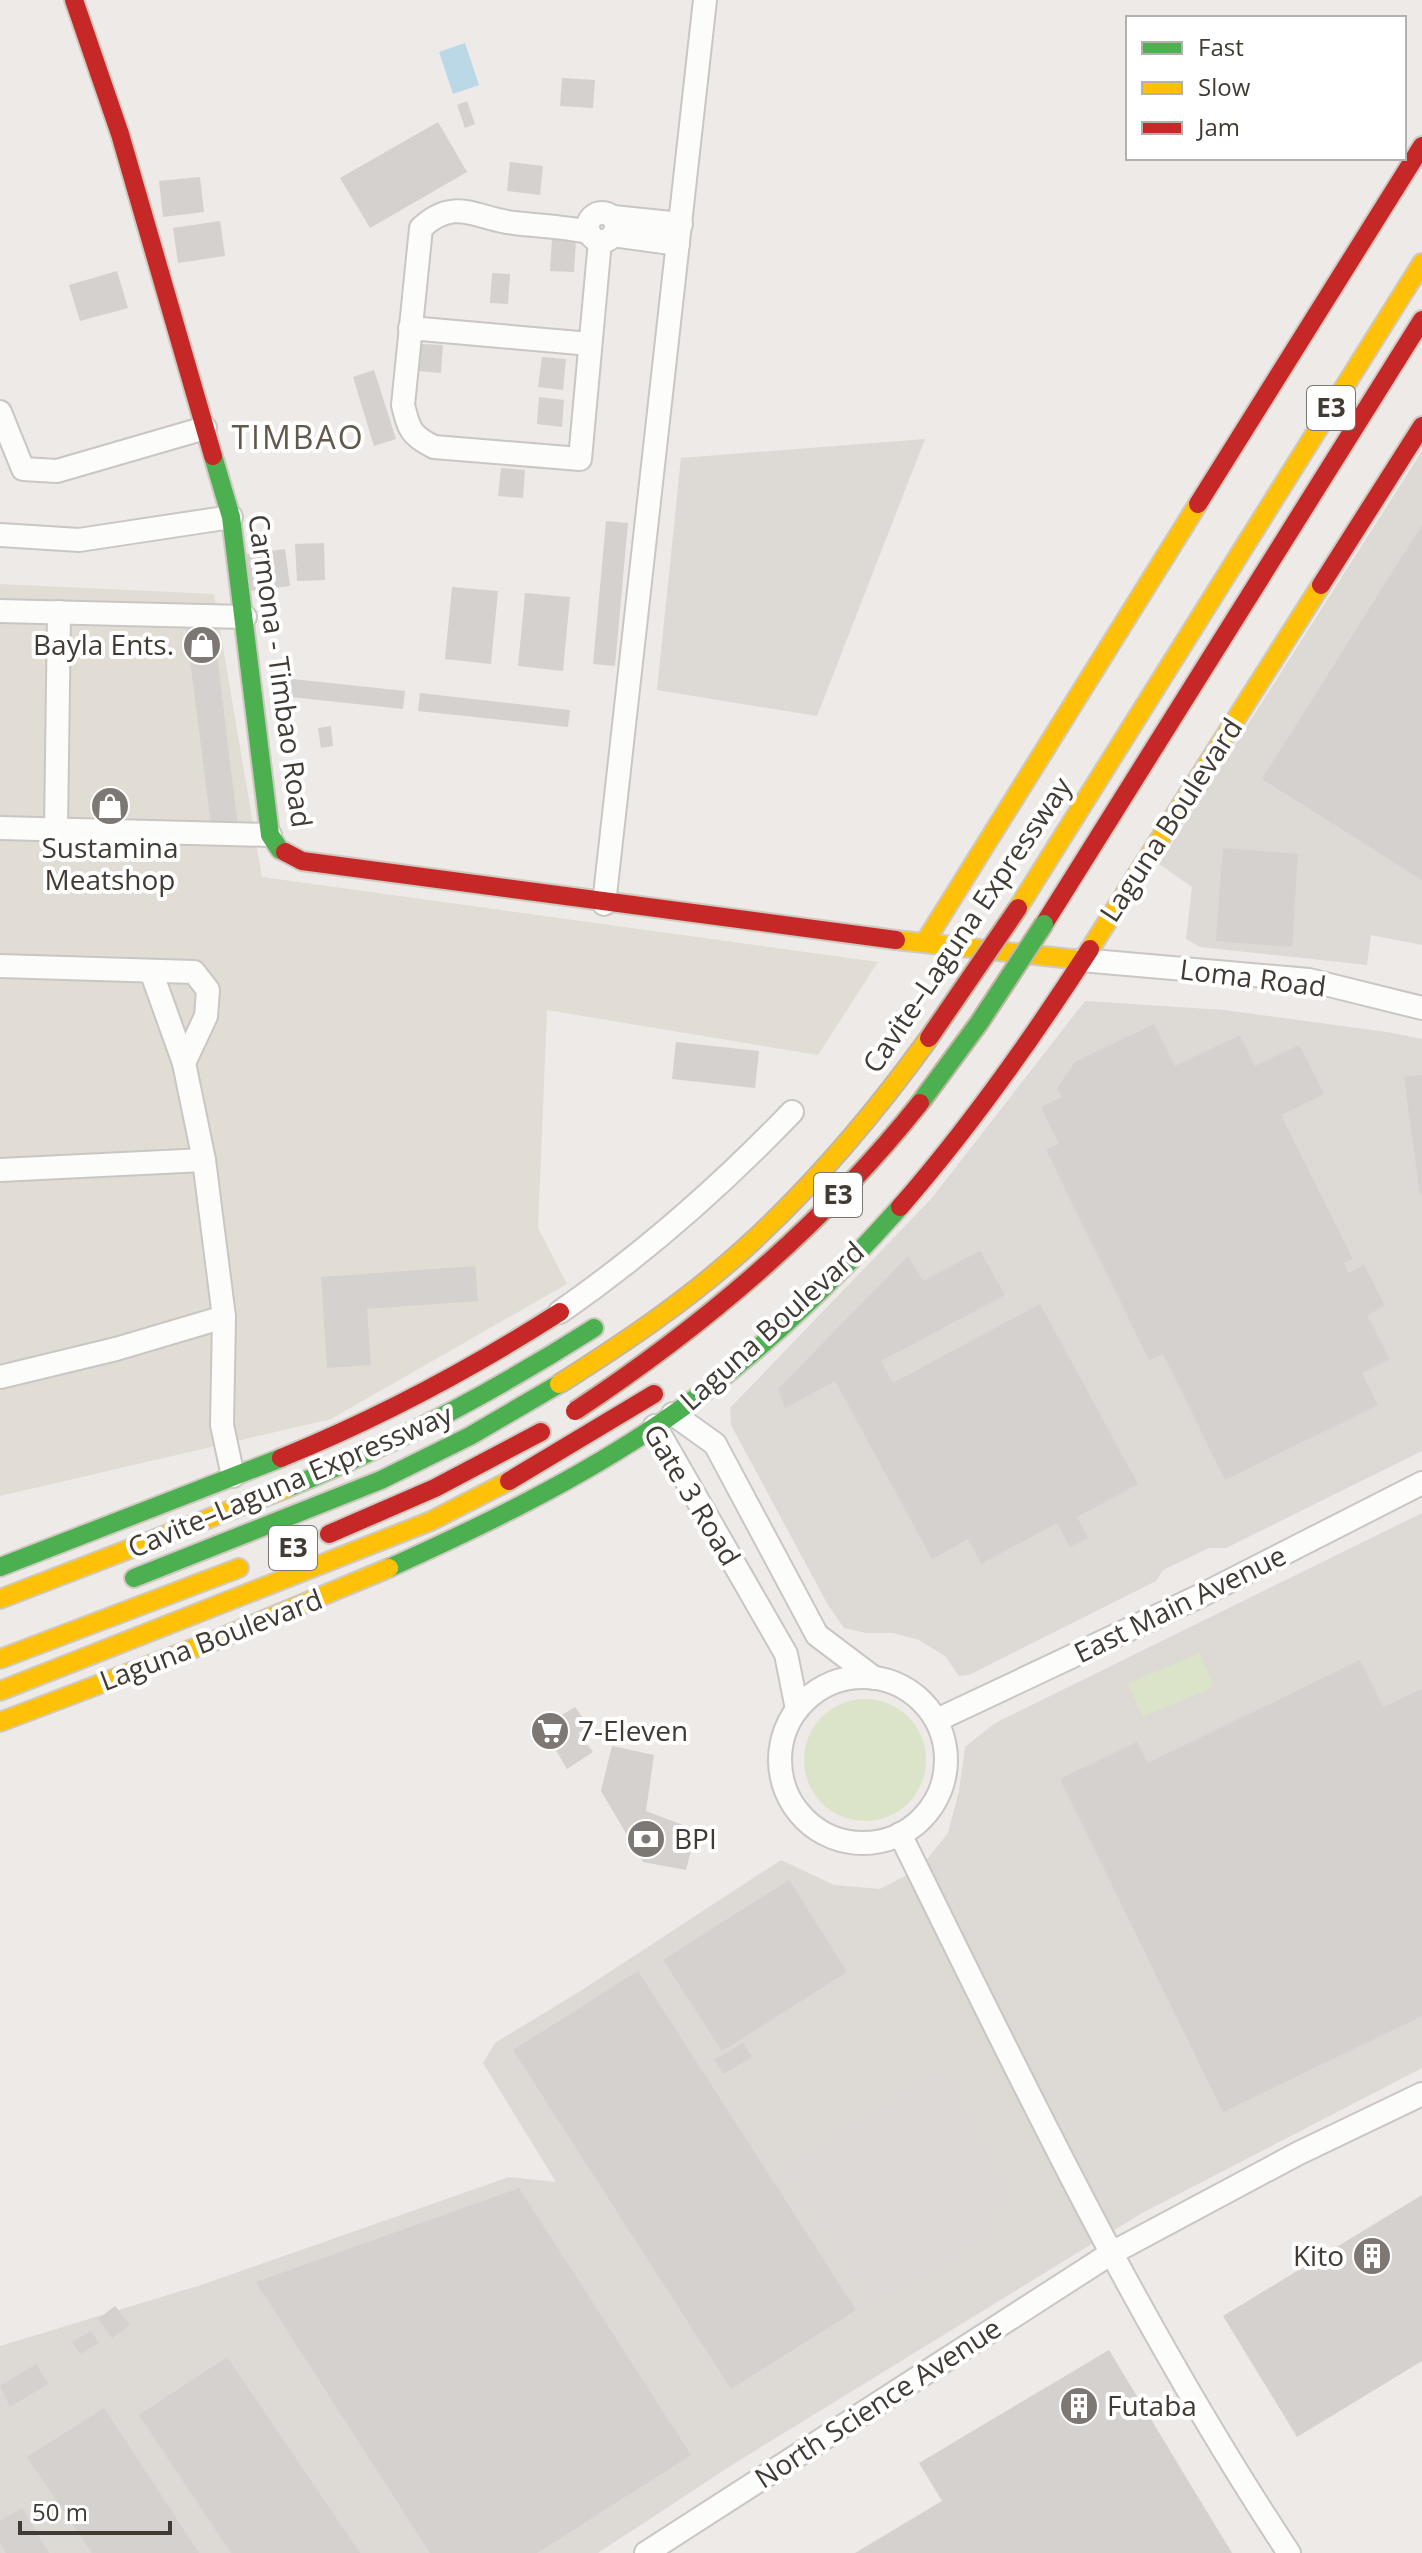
<svg xmlns="http://www.w3.org/2000/svg" width="1422" height="2553" viewBox="0 0 1422 2553" font-family="'Open Sans',sans-serif">
<rect width="100%" height="100%" fill="#edeae7"/>
<polygon fill="#e1dcd4" points="0,584 214,594 262,877 878,962 818,1055 547,1010 538,1228 567,1284 331,1419 0,1496"/>
<g fill="#ddd9d5">
<polygon points="925,439 817,716 657,690 681,458"/>
<polygon points="1422,451 1422,945 1371,935 1367,965 1200,947 1186,939 1192,887 1159,864"/>
<polygon points="1085,1001 1224,1010 1387,1032 1422,1039 1422,1451 1226,1548 1209,1548 1163,1570 1156,1581 969,1675 959,1676 945,1656 919,1640 893,1633 866,1633 844,1628 828,1605 731,1425 730,1408 931,1199"/>
<polygon points="1422,1513 1422,2068 1142,2213 732,2465 598,2553 0,2553 0,2346 201,2285 509,2177 556,2182 483,2063 495,2043 582,1990 781,1860 834,1885 880,1889 920,1868 948,1833 959,1791 965,1747 995,1723"/>
</g>
<g fill="#dbe4c9">
<polygon points="1200,1653 1214,1687 1142,1717 1128,1683"/>
<circle cx="865" cy="1760" r="61"/>
</g>
<polygon fill="#dcd9d7" points="940,2070 1008,2201 986,2212 991,2233 874,2303 786,2169"/>
<polygon fill="#bbd8e7" points="465,43 479,85 453,94 439,52"/>
<g fill="#d5d1ce">
<polygon points="562,78 595,80 593,108 560,106"/>
<polygon points="467,101 475,124 465,128 457,105"/>
<polygon points="438,122 467,172 370,228 340,178"/>
<polygon points="510,162 543,166 540,195 507,191"/>
<polygon points="200,177 204,212 163,217 159,181"/>
<polygon points="220,221 225,256 178,263 173,228"/>
<polygon points="552,239 576,240 574,272 550,271"/>
<polygon points="117,271 128,308 80,321 69,285"/>
<polygon points="492,273 510,274 508,304 490,303"/>
<polygon points="421,344 443,345 441,373 419,371"/>
<polygon points="542,357 566,359 563,390 538,387"/>
<polygon points="374,370 396,439 374,446 353,377"/>
<polygon points="539,397 564,400 562,427 537,424"/>
<polygon points="501,468 525,470 523,498 498,496"/>
<polygon points="606,521 628,523 615,666 593,664"/>
<polygon points="1422,525 1422,880 1262,779"/>
<polygon points="324,543 325,580 297,581 295,544"/>
<polygon points="285,549 290,586 249,591 245,554"/>
<polygon points="452,587 498,591 491,664 445,659"/>
<polygon points="525,593 570,597 563,671 518,666"/>
<polygon points="186,629 214,631 238,826 211,824"/>
<polygon points="274,677 405,691 403,709 272,695"/>
<polygon points="420,693 570,710 568,727 418,711"/>
<polygon points="331,726 333,746 321,748 318,728"/>
<polygon points="1223,848 1298,854 1292,947 1216,941"/>
<polygon points="1154,1024 1175,1066 1240,1035 1255,1066 1299,1045 1324,1094 1281,1115 1353,1259 1344,1263 1348,1273 1364,1265 1385,1306 1367,1315 1390,1359 1362,1373 1378,1405 1225,1480 1163,1354 1149,1360 1046,1150 1059,1144 1041,1107 1062,1097 1057,1088 1075,1062"/>
<polygon points="676,1042 759,1051 755,1088 672,1079"/>
<polygon points="1422,1075 1422,1195 1420,1195 1404,1077"/>
<polygon points="980,1251 1005,1295 881,1361 893,1383 1040,1304 1138,1484 1077,1517 1088,1538 1070,1547 1057,1523 981,1564 968,1539 932,1559 835,1381 785,1408 778,1389 908,1256 923,1281"/>
<polygon points="475,1266 478,1301 367,1309 371,1365 327,1368 321,1277"/>
<polygon points="1360,1660 1383,1707 1422,1689 1422,2016 1223,2112 1060,1779 1137,1742 1148,1763"/>
<polygon points="575,1707 589,1726 578,1733 593,1752 567,1769 542,1727"/>
<polygon points="612,1746 654,1755 646,1811 696,1830 686,1870 643,1862 601,1791"/>
<polygon points="789,1880 847,1972 722,2051 663,1960"/>
<polygon points="638,1971 856,2310 731,2389 513,2050"/>
<polygon points="743,2043 752,2057 724,2074 714,2060"/>
<polygon points="519,2188 691,2455 537,2553 430,2553 256,2282"/>
<polygon points="1422,2195 1422,2361 1297,2437 1223,2316"/>
<polygon points="115,2306 130,2325 112,2338 98,2319"/>
<polygon points="91,2331 99,2343 80,2354 72,2342"/>
<polygon points="1109,2350 1232,2553 855,2553 942,2501 919,2463"/>
<polygon points="227,2357 360,2553 231,2553 139,2415"/>
<polygon points="36,2364 48,2384 10,2407 0,2386"/>
<polygon points="104,2408 199,2553 92,2553 27,2457"/>
<polygon points="22,2508 49,2553 6,2553 0,2542 0,2521"/>
</g>
<g fill="none" stroke-linecap="round" stroke-linejoin="round">
<g stroke="#c9c6c3" stroke-width="26">
<g id="street">
<circle cx="602" cy="227" r="14"/>
<polyline points="613,217 681,224"/>
<path d="M589 232C565 227 539 226 514 223 477 219 455 196 421 228L403 405C409 429 410 435 434 447L580 459 600 241"/>
<polyline points="613,235 678,244"/>
<polyline points="410,328 590,344"/>
<polyline points="0,412 23,469 57,471 205,428"/>
<polyline points="0,535 79,540 231,517"/>
<polyline points="0,611 245,617"/>
<polyline points="0,828 270,835"/>
<polyline points="56,830 59,612"/>
<polyline points="604,904 705,0"/>
<polyline points="1081,960 1309,980 1422,1008"/>
<polyline points="0,966 194,972 208,990 206,1016 184,1063"/>
<polyline points="151,971 184,1063 204,1160 224,1317 222,1425 233,1476"/>
<polyline points="0,1170 204,1160"/>
<path d="M560 1312C645 1253 721 1186 792 1112"/>
<polyline points="0,1377 116,1349 224,1317"/>
<polyline points="673,1414 715,1444 817,1635 874,1678"/>
<polyline points="655,1426 786,1654 797,1709"/>
<circle cx="863" cy="1760" r="83"/>
<polyline points="937,1720 1202,1595 1422,1483"/>
<path d="M900 1834C1021 2079 1138 2325 1289 2553"/>
<polyline points="646,2553 1110,2254 1297,2154 1422,2094"/>
</g>
</g>
<g stroke="#cec9c1" stroke-width="22">
<g id="fast">
<polyline points="213,456 231,517 270,835 280,850 285,852"/>
<path d="M285 1489C394 1445 495 1391 594 1328"/>
<polyline points="0,1567 281,1458"/>
<path d="M389 1568C482 1526 577 1480 662 1422 750 1362 830 1286 900 1207"/>
<polyline points="134,1578 381,1480 470,1436 559,1384"/>
</g>
</g>
<g stroke="#cec9c1" stroke-width="22">
<g id="slow">
<polyline points="1018,908 1422,263"/>
<polyline points="896,940 1081,960"/>
<polyline points="925,942 1198,504"/>
<polyline points="1090,949 1321,585"/>
<polyline points="0,1599 285,1489"/>
<polyline points="0,1659 239,1568"/>
<polyline points="0,1691 431,1521 509,1481"/>
<polyline points="0,1722 221,1638 389,1568"/>
</g>
</g>
<g stroke="#cec9c1" stroke-width="22">
<g id="jam">
<polyline points="74,0 120,134 213,456"/>
<polyline points="1198,504 1422,146"/>
<polyline points="1321,585 1422,426"/>
<polyline points="285,852 302,861 896,940"/>
<polyline points="1044,924 1422,320"/>
<path d="M900 1207C971 1126 1032 1039 1090 949"/>
<path d="M281 1458C379 1418 471 1369 560 1312"/>
<polyline points="509,1481 654,1394"/>
<polyline points="329,1534 435,1488 541,1432"/>
</g>
</g>
<use href="#street" stroke="#fcfcfb" stroke-width="22"/>
<use href="#fast" stroke="#4caf50" stroke-width="18"/>
<use href="#slow" stroke="#ffc107" stroke-width="18"/>
<use href="#jam" stroke="#c62828" stroke-width="18"/>
<g stroke="#c2b6a5" stroke-width="22" stroke-linecap="butt">
<polyline id="fast-bridge" points="920,1103 979,1023 1044,924"/>
</g>
<g stroke="#c2b6a5" stroke-width="22" stroke-linecap="butt">
<path id="slow-bridge" d="M559 1384C624 1343 688 1300 745 1248 814 1185 875 1113 929 1038"/>
</g>
<g stroke="#c2b6a5" stroke-width="22" stroke-linecap="butt">
<g id="jam-bridge">
<polyline points="929,1038 1018,908"/>
<path d="M575 1411C705 1325 823 1225 920 1103"/>
</g>
</g>
<use href="#fast-bridge" stroke="#4caf50" stroke-width="18"/>
<use href="#slow-bridge" stroke="#ffc107" stroke-width="18"/>
<use href="#jam-bridge" stroke="#c62828" stroke-width="18"/>
</g>
<defs>
<g id="shop-disc" transform="scale(2)"><circle r="9.5" fill="#7d7873" stroke="#fff"/><path d="M-5-2.5h2.3a2.7 3.5 0 0 1 5.4 0H5L5.5 6h-11ZM-1.5-2.5h3a1.5 2.3 0 0 0-3 0Z" fill="#fff"/></g>
<g id="supermarket-disc" transform="scale(2)"><circle r="9.5" fill="#7d7873" stroke="#fff"/><path d="M-6-5.5h2.5l.6 2H6L4.5 2H-2.5L-4.4-4H-6ZM-1.5 3.2a1.3 1.3 0 1 0 .1 0ZM3 3.2a1.3 1.3 0 1 0 .1 0Z" fill="#fff"/></g>
<g id="bank-disc" transform="scale(2)"><circle r="9.5" fill="#7d7873" stroke="#fff"/><path d="M-6-4H6V4H-6ZM0-2.3a2.3 2.3 0 1 0 0 4.6a2.3 2.3 0 1 0 0-4.6Z" fill="#fff"/></g>
<g id="building-disc" transform="scale(2)"><circle r="9.5" fill="#7d7873" stroke="#fff"/><path d="M-4-6H4V6H1V3H-1V6H-4ZM-2.5-4.3h1.7v1.8h-1.7ZM.8-4.3h1.7v1.8H.8ZM-2.5-1h1.7V.8h-1.7ZM.8-1h1.7V.8H.8Z" fill="#fff"/></g>
</defs>
<g fill-rule="evenodd">
<use href="#shop-disc" x="202" y="645"/>
<use href="#shop-disc" x="110" y="806"/>
<use href="#supermarket-disc" x="550" y="1731"/>
<use href="#bank-disc" x="646" y="1839"/>
<use href="#building-disc" x="1372" y="2256"/>
<use href="#building-disc" x="1079" y="2406"/>
</g>
<g text-anchor="middle" stroke-width="8" stroke-linejoin="round" paint-order="stroke">
<g fill="#fff" stroke="#7a7671" stroke-width="2">
<rect x="1307" y="386" width="48" height="44" rx="6"/>
<rect x="814" y="1173" width="48" height="44" rx="6"/>
<rect x="269" y="1526" width="48" height="44" rx="6"/>
</g>
<g font-size="26" font-weight="bold" fill="#413b34">
<text x="1331" y="417">E3</text>
<text x="838" y="1204">E3</text>
<text x="293" y="1557">E3</text>
</g>
<g font-size="28" fill="#413b34" stroke="#fff" text-anchor="start">
<text x="174" y="655" text-anchor="end">Bayla Ents.</text>
<text x="110" y="858" text-anchor="middle">Sustamina<tspan x="110" dy="32">Meatshop</tspan></text>
<text x="578" y="1741">7-Eleven</text>
<text x="674" y="1849">BPI</text>
<text x="1344" y="2266" text-anchor="end">Kito</text>
<text x="1107" y="2416">Futaba</text>
</g>
<g font-size="28" fill="#413b34" stroke="#fff">
<text transform="translate(280 671) rotate(82)" y="10">Carmona - Timbao Road</text>
<text transform="translate(1171 820) rotate(-57)" y="10">Laguna Boulevard</text>
<text transform="translate(967 925) rotate(-56)" y="10">Cavite–Laguna Expressway</text>
<text transform="translate(1253 978) rotate(7)" y="10">Loma Road</text>
<text transform="translate(772 1326) rotate(-42)" y="10">Laguna Boulevard</text>
<text transform="translate(290 1481) rotate(-23)" y="10">Cavite–Laguna Expressway</text>
<text transform="translate(692 1495) rotate(59)" y="10">Gate 3 Road</text>
<text transform="translate(1180 1604) rotate(-26)" y="10">East Main Avenue</text>
<text transform="translate(211 1640) rotate(-21)" y="10">Laguna Boulevard</text>
<text transform="translate(878 2403) rotate(-33)" y="10">North Science Avenue</text>
</g>
<g font-size="32" letter-spacing="2" fill="#62594d" stroke="#fff">
<text x="298" y="449">TIMBAO</text>
</g>
</g>
<rect x="1126" y="16" width="280" height="144" fill="#ffffff" stroke="#b3b1ae" stroke-width="2"/>
<rect x="1142" y="42" width="40" height="12" fill="#4caf50" stroke="#b3b1ae" stroke-width="2"/>
<text x="1198" y="56" font-size="24" fill="#413b34">Fast</text>
<rect x="1142" y="82" width="40" height="12" fill="#ffc107" stroke="#b3b1ae" stroke-width="2"/>
<text x="1198" y="96" font-size="24" fill="#413b34">Slow</text>
<rect x="1142" y="122" width="40" height="12" fill="#c62828" stroke="#b3b1ae" stroke-width="2"/>
<text x="1198" y="136" font-size="24" fill="#413b34">Jam</text>
<path d="M20 2521v12h150v-12" fill="none" stroke="#413b34" stroke-width="4"/>
<text x="32" y="2521" font-size="24" fill="#413b34" stroke="#ffffff" stroke-width="6" paint-order="stroke">50 m</text>
</svg>
